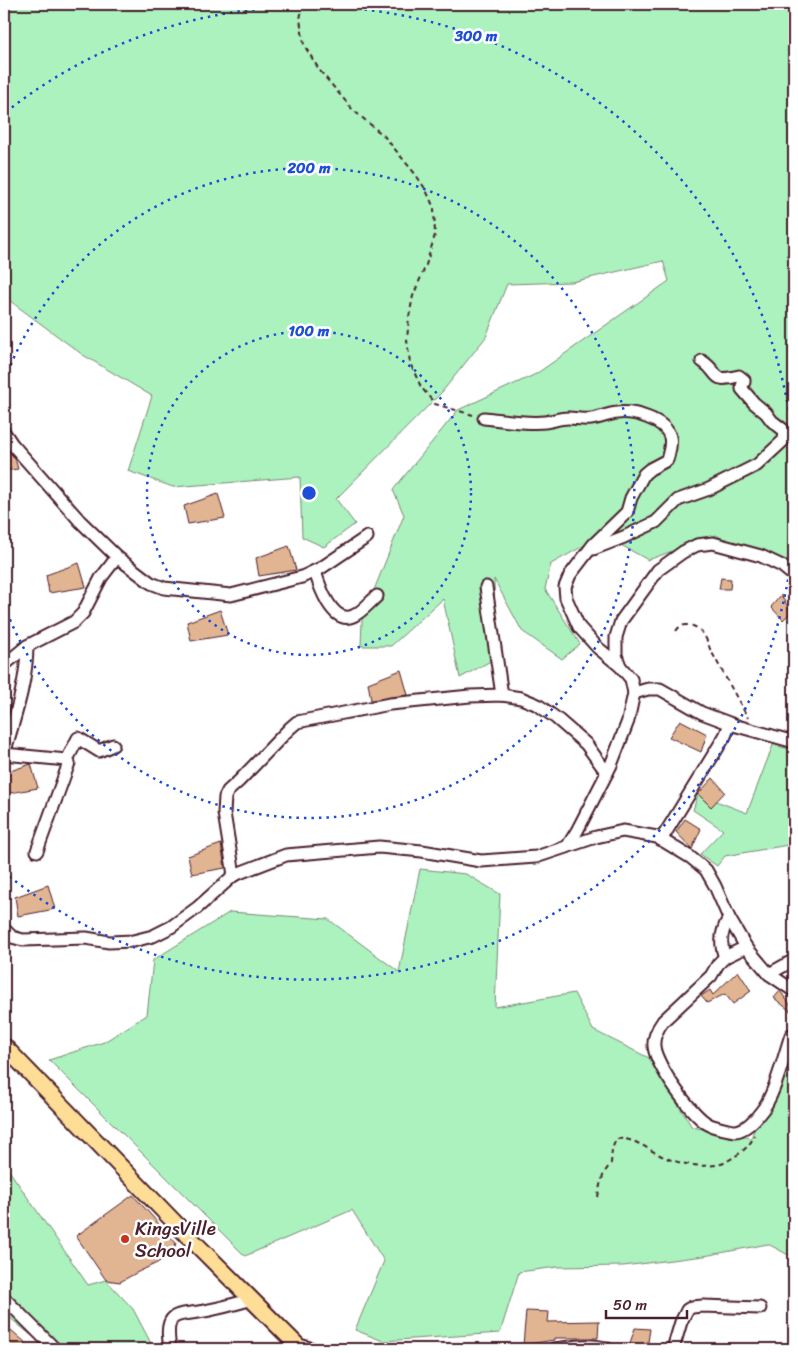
<svg xmlns="http://www.w3.org/2000/svg" width="798" height="1353" viewBox="0 0 798 1353" font-family="Sriracha,sans-serif">
<rect width="100%" height="100%" fill="#fff"/>
<filter id="ink" filterUnits="userSpaceOnUse"><feTurbulence type="fractalNoise" baseFrequency=".02" numOctaves="2"/><feDisplacementMap in="SourceGraphic" scale="10" xChannelSelector="R" yChannelSelector="G"/><feConvolveMatrix kernelMatrix="1 2 1 2 8 2 1 2 1" color-interpolation-filters="sRGB"/></filter>
<g filter="url(#ink)">
<g fill="#abf2be" stroke="#7a8874">
<polygon points="4,4 794,4 794,574 746,552 716,535 648,560 603,535 551,564 545,589 580,644 562,659 522,631 494,579 496,658 460,678 443,599 391,646 361,646 362,620 404,515 393,490 458,410 536,374 669,281 663,261 572,282 507,284 486,337 442,392 336,499 355,524 324,547 302,537 300,477 173,487 128,471 152,396 83,355 6,298 4,298"/>
<polygon points="773,745 794,750 794,844 725,856 717,866 700,854 723,830 693,810 698,794 747,813"/>
<polygon points="420,869 466,874 500,894 495,1007 574,993 593,1030 649,1058 692,1127 751,1138 794,1026 794,1258 768,1244 704,1256 623,1266 557,1267 519,1272 500,1333 383,1341 355,1330 384,1261 352,1210 245,1256 49,1060 104,1042 147,1015 153,960 230,912 328,919 399,972"/>
<polygon points="8,1169 88,1285 106,1280 133,1309 154,1349 48,1349 4,1313 4,1174"/>
</g>
<g fill="#e1b592" stroke="#4a1f2b">
<polygon points="4,447 5,447 15,458 18,469 4,471"/>
<polygon points="218,494 225,518 188,524 184,506"/>
<polygon points="289,546 296,570 259,576 256,558"/>
<polygon points="79,563 86,587 49,593 46,575"/>
<polygon points="721,578 731,579 730,589 719,589"/>
<polygon points="781,595 791,612 783,620 771,607"/>
<polygon points="220,610 228,635 191,641 187,622"/>
<polygon points="401,670 408,695 371,700 368,683"/>
<polygon points="680,720 707,734 701,752 669,737"/>
<polygon points="31,764 38,788 4,794 4,773"/>
<polygon points="713,778 725,792 711,807 698,794"/>
<polygon points="685,819 701,829 692,849 676,832"/>
<polygon points="221,844 225,868 192,874 188,856"/>
<polygon points="48,885 55,909 18,916 15,897"/>
<polygon points="738,971 751,991 733,1004 725,994 707,1003 701,996 710,990 713,995"/>
<polygon points="780,991 794,1010 794,1014 774,998"/>
<polygon points="133,1195 176,1243 173,1252 157,1263 136,1273 120,1282 106,1280 76,1236"/>
<polygon points="526,1311 549,1312 548,1322 599,1321 598,1338 554,1338 554,1340 523,1345"/>
<polygon points="635,1328 650,1329 647,1349 628,1349"/>
<polygon points="11,1330 26,1343 24,1344 32,1349 4,1349 4,1339"/>
</g>
<g fill="none" stroke-linecap="round" stroke-linejoin="round">
<g stroke="#4a1f2b" stroke-width="15">
<g id="minor">
<path d="M484 418C503 420 526 424 545 422 553 421 560 418 568 418 576 418 583 420 591 419 600 418 608 414 617 413 633 411 665 419 670 437 672 445 669 452 667 460L650 469 644 474 631 498 627 512 593 545 570 575 565 587 566 598 579 627 598 648 620 666"/>
<polyline points="4,432 12,444 80,521 117,557 151,583 164,588 231,595 302,577 321,568 367,537"/>
<path d="M593 549 624 537 656 522 678 500 709 489 757 465 784 440 785 431 772 421 766 413 754 403 742 389V386L744 382V380L739 376C709 383 722 374 702 361"/>
<path d="M315 571C319 585 332 625 353 616 362 612 370 602 377 596"/>
<polyline points="486,587 502,695"/>
<polyline points="4,665 27,646 74,622 83,613 101,578 117,557"/>
<polyline points="634,693 648,689 660,689 702,713 737,726 794,742"/>
<polyline points="4,754 67,760 69,763 37,851"/>
<path d="M4 754C14 719 27 683 27 646"/>
<polyline points="67,760 78,738 99,751 113,745"/>
<polyline points="661,840 725,736 730,724"/>
<polyline points="567,847 577,831 611,765 628,721 634,693 631,679 620,666 616,655 616,637 621,621 658,570 683,552 697,545 713,543 761,556 782,566 794,576"/>
<polyline points="234,875 224,813 225,797 228,791 239,781 290,728 297,722 390,704 470,696 502,695 521,698 538,705 556,718 586,744 607,773"/>
<path d="M729 918C721 931 719 943 725 957L718 964 711 976 663 1021C658 1028 653 1036 654 1046 655 1064 693 1118 710 1125 715 1127 731 1131 736 1131 745 1130 755 1120 760 1113 774 1098 784 1056 791 1035"/>
<polyline points="4,929 12,937 23,940 86,938 109,942 133,941 153,936 171,927 197,908 234,875 286,855 379,847 422,851 481,861 536,857 596,837 623,831 657,837 690,857 706,870 715,886 729,918 746,947 769,974 794,960"/>
<polyline points="725,957 746,947"/>
<polyline points="769,974 794,991"/>
<polyline points="4,1298 55,1349"/>
<polyline points="296,1344 313,1349"/>
<path d="M170 1349C169 1341 166 1326 172 1319 176 1314 185 1314 191 1313 211 1311 232 1305 252 1299"/>
<path d="M554 1349C573 1347 590 1343 608 1349"/>
<polyline points="673,1349 681,1322 687,1310 692,1307 703,1306 760,1308"/>
</g>
</g>
<g stroke="#4a1f2b" stroke-width="19">
<polyline id="major" points="4,1046 180,1228 296,1344 299,1349"/>
</g>
<g stroke="#4a1f2b" stroke-width="2" stroke-dasharray="5 4" stroke-linecap="butt">
<polyline points="303,4 300,19 304,45 320,71 353,110 384,136 416,175 426,190 434,208 435,235 426,265 413,296 409,317 407,340 410,363 421,387 435,404 473,415"/>
<path d="M676 631C679 627 681 625 686 625 701 625 706 637 710 649L748 718"/>
<path d="M598 1197 600 1185 604 1173 611 1163 612 1149 616 1139C631 1137 643 1146 656 1153 673 1163 704 1170 724 1163 727 1161 731 1159 734 1157 742 1152 752 1144 754 1135"/>
</g>
<use href="#minor" stroke="#fff" stroke-width="11"/>
<use href="#major" stroke="#fedd96" stroke-width="15"/>
</g>
</g>
<g fill="none" stroke="#1d4ed8" stroke-width="2.5" stroke-dasharray="2.5 5">
<circle cx="309" cy="493" r="162"/>
<path d="M5 379A325 325 0 1 1 5 607"/>
<path d="M794 535A487 487 0 0 1 6 874M6 112A487 487 0 0 1 794 451"/>
</g>
<circle fill="#c8321e" stroke="#fff" stroke-width="2" cx="125" cy="1239" r="5"/>
<g text-anchor="middle" stroke-width="5" stroke-linejoin="round" paint-order="stroke">
<g font-size="19" fill="#4a1f2b" stroke="#fff" text-anchor="start">
<text x="135" y="1235">KingsVille<tspan x="135" dy="22">School</tspan></text>
</g>
</g>
<circle cx="309" cy="493" r="8" fill="#1d4ed8" stroke="#fff" stroke-width="2.5"/>
<g font-size="15" text-anchor="middle" font-weight="bold" fill="#1d4ed8" stroke="#fff" stroke-width="5" stroke-linejoin="round" paint-order="stroke">
<text x="476" y="41">300 m</text>
<text x="309" y="173">200 m</text>
<text x="309" y="336">100 m</text>
</g>
<rect width="798" height="1353" fill="none" stroke="#fff" stroke-width="20"/>
<rect x="10" y="10" width="778" height="1333" fill="none" stroke="#4a1f2b" stroke-width="2" filter="url(#ink)"/>
<path d="M606 1310v8h81v-8" fill="none" stroke="#4a1f2b" stroke-width="2.5"/>
<text x="613" y="1310" font-size="15" fill="#4a1f2b" stroke="#ffffff" stroke-width="4" paint-order="stroke">50 m</text>
</svg>
